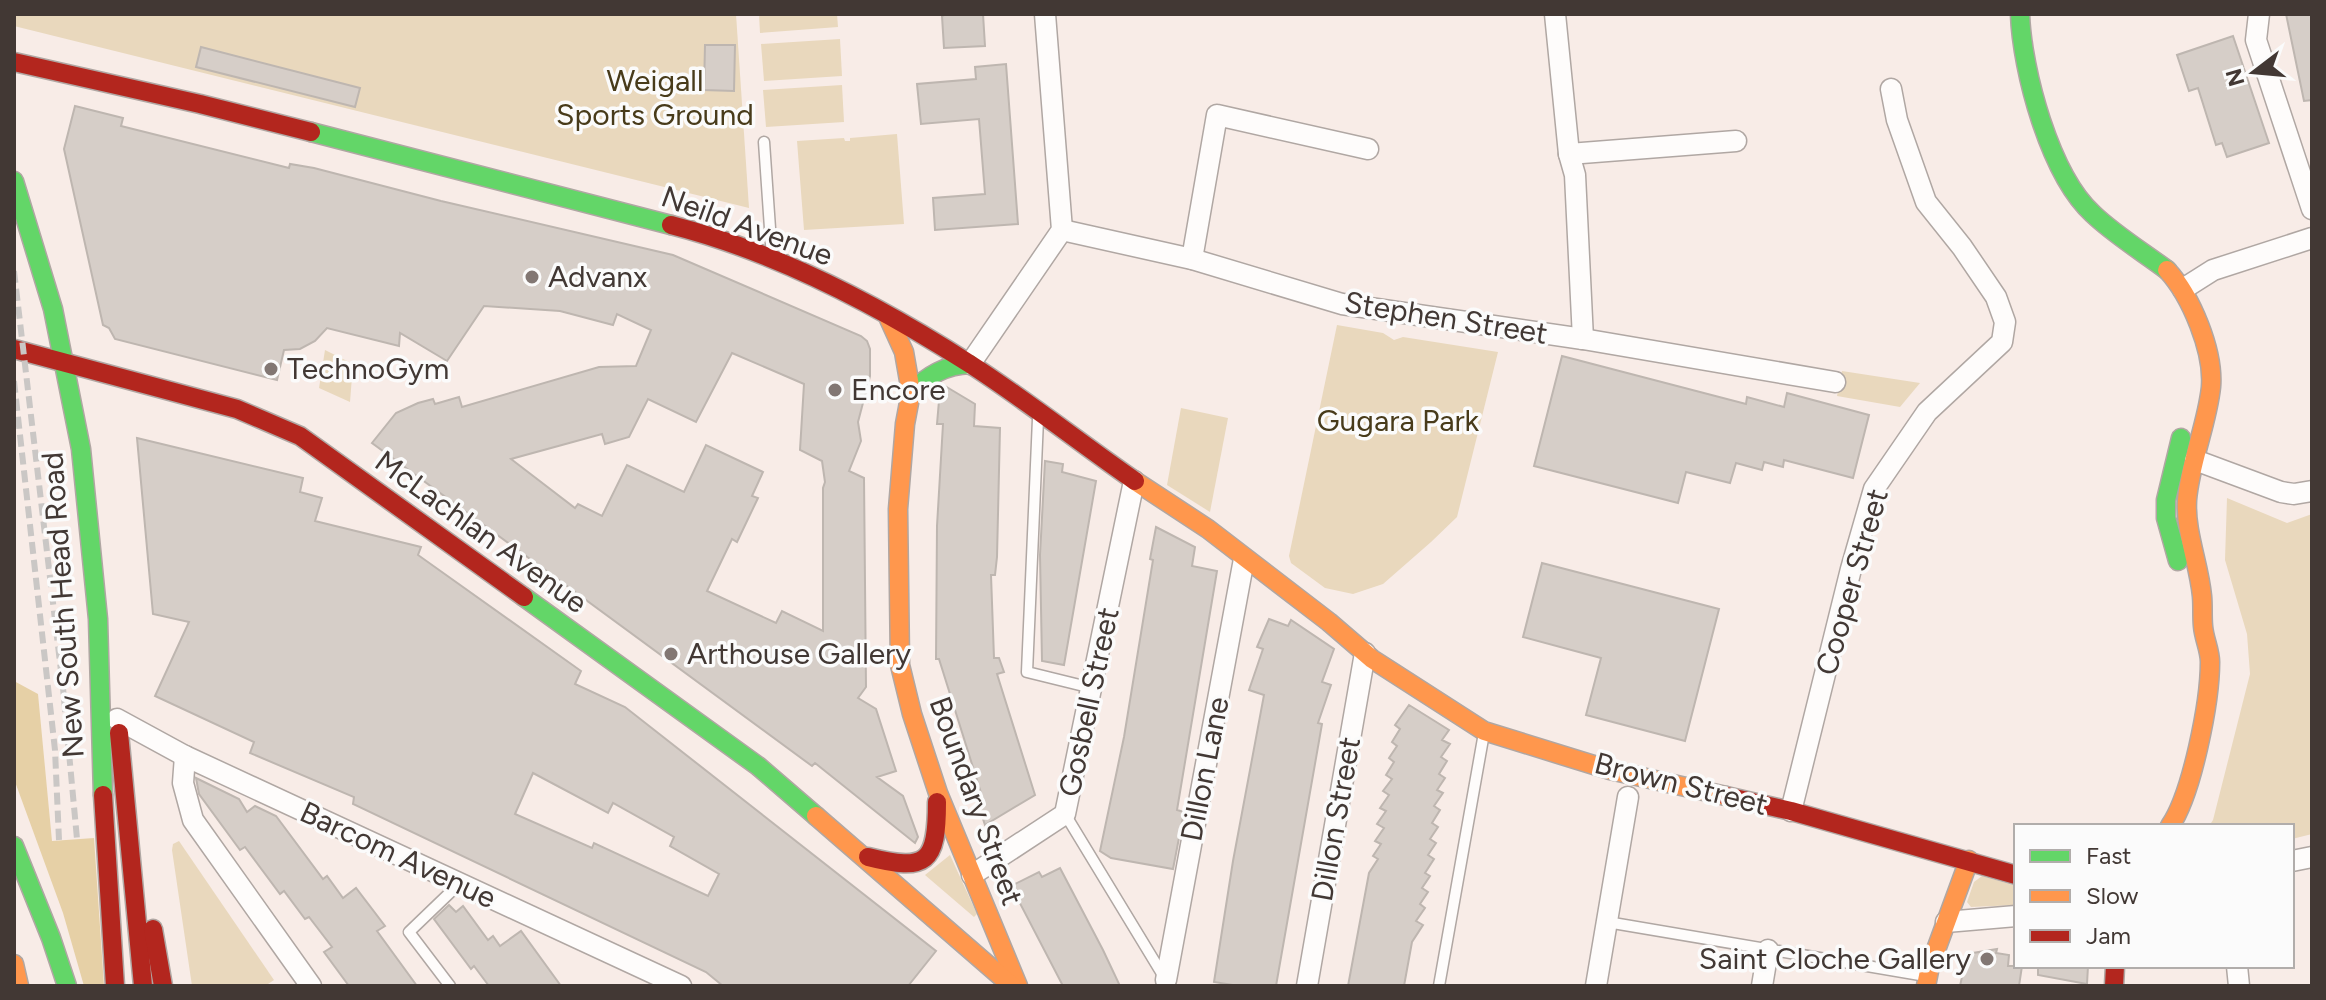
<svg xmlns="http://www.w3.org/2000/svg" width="2326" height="1000" viewBox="0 0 2326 1000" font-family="Figtree,sans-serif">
<rect width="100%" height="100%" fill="#f8ece7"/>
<g fill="#e9d8bd">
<polygon points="14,14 736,14 749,208 14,26"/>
<polygon points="759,14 837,14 838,27 760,33"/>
<polygon points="840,39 842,76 764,81 761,44"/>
<polygon points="842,85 844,122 766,127 763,90"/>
<polygon points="897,134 904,224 804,230 797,141 844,138 845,141 850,141 850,138"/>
<polygon points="1337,325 1383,333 1394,340 1403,337 1498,352 1457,517 1431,542 1383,584 1353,594 1325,588 1291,563 1289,556"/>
<polygon points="325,350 353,364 350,402 319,388"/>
<polygon points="1842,371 1920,383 1900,407 1837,396"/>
<polygon points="1181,408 1228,418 1210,512 1167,485"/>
<polygon points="2227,498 2287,523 2312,514 2312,834 2292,839 2292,826 2209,826 2213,820 2250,674 2247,634 2225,560"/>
<polygon points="179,841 274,980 265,986 192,986 172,850 173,844"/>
<polygon points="950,855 977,914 974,917 925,875"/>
<polygon points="1982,876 2016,886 2016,905 1971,907 1967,902 1974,882"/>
</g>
<polygon fill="#e6d0a6" points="14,681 38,694 52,841 94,838 104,986 84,986 63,913 14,779"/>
<g fill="#d6cec8" stroke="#beb6b0" stroke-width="2" fill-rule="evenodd">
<polygon points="946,14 983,14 985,46 944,48 942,16"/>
<polygon points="2286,14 2312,14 2312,100 2304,101"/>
<polygon points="2233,36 2269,143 2227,157 2222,143 2216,145 2198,88 2189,91 2177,55"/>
<polygon points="705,45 735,45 734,91 704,90"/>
<polygon points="201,47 360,88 355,107 196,67"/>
<polygon points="1006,64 1018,224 935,230 933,198 985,194 979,119 921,124 917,84 976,79 975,67"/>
<path d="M75 106 123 118 121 126 289 168 290 164 314 168 441 201 673 255 861 336 867 341 870 349V376L858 422 861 441 849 471 864 478 866 687 858 698 876 709 896 771 877 777 903 796 918 837 915 843 815 763 812 766 372 443 396 413 418 403 433 399 435 404 459 397 462 407 599 367 636 366 651 330 617 314 613 325 560 311 484 306 447 361 400 333 399 346 327 328 315 341 300 349 284 350 277 380 115 339 109 328 103 325 64 149ZM732 353 804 384 800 450 822 461 825 482 823 488V631L782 611 776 623 707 591 732 539 737 542 758 498 752 496 763 472 706 445 684 492 627 465 602 516 578 504 575 508 511 459 602 434 605 444 629 437 648 399 696 422Z"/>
<polygon points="1562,356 1746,404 1747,397 1784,407 1787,393 1869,415 1853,478 1784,460 1783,467 1764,462 1762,470 1736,463 1730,483 1686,472 1678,503 1534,466"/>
<polygon points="945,386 975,404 974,426 1000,428 997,557 995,575 991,575 994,658 999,658 1004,672 997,674 1035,795 985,825 976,798 982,796 939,659 936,659 937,526 943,424 937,424 940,389"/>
<path d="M137 438 303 478 300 492 322 498 315 521 421 547 418 555 581 671 575 684 625 707 936 951 908 986H723L706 972 353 804 354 797 250 753 254 742 155 696 189 622 153 614ZM533 773 608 813 613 803 674 837 670 846 719 874 708 896 594 843 592 848 515 814Z"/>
<polygon points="1045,461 1063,464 1062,472 1096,481 1064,665 1042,661 1040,555"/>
<polygon points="1156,527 1195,547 1192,566 1217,571 1177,810 1184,812 1173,869 1111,858 1100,851 1124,737 1153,560 1150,559"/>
<polygon points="1542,563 1719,609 1685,741 1586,715 1601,658 1523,637"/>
<polygon points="1269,619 1288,626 1291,620 1334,649 1322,682 1331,685 1318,723 1322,724 1276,986 1239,986 1214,982 1233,861 1264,695 1249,690 1263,649 1257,647"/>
<polygon points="1409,705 1449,730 1442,740 1450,744 1441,757 1447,761 1439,774 1445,778 1437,790 1443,793 1434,806 1440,810 1432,823 1438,827 1430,839 1436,843 1428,855 1434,859 1425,873 1430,876 1422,888 1428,892 1420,904 1425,908 1416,921 1423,925 1412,942 1404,986 1348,986 1369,873 1378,859 1373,856 1381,844 1375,841 1384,828 1377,824 1386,811 1380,808 1389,795 1383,791 1392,779 1386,775 1394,762 1389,758 1397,746 1392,742 1400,729 1395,725"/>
<polygon points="196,778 239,799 247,812 255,806 276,816 323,879 327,876 343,898 356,888 385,926 377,931 417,986 349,986 324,952 332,947 309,917 305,919 284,891 280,894 245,847 240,850 199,794"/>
<polygon points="1060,868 1103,950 1120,986 1063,986 1011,886 1039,872 1042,877"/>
<polygon points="449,905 456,912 463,906 488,940 493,936 500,946 521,931 561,986 489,986 474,966 471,969 434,919"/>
<polygon points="1997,949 1996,953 2009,955 2008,966 2022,966 2019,986 1960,986 1967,954"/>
<polygon points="2038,966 2088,966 2087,984 2038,975"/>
</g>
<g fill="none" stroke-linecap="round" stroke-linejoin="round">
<g stroke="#b0a7a3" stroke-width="13">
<g id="lane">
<polyline points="764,142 772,257"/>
<polyline points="1038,419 1027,672 1092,688"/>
<polyline points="1065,814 1164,977"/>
<polyline points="1607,922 1926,976"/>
<polyline points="450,986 409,932 460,883"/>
<polyline points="1439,986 1484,733"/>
</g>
</g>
<g stroke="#b0a7a3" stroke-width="23">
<g id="street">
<polyline points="1555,14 1569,154 1575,175 1583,339"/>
<polyline points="2259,14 2256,40 2312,209"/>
<polyline points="1569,154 1736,141"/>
<polyline points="1062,230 1192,259 1342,304 1583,339 1835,382"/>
<polyline points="1192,259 1217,115 1368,149"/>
<polyline points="2183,289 2213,270 2312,238"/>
<polyline points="970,364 1062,230 1045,14"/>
<polyline points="2195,460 2281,492 2294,494 2312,491"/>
<polyline points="117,719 185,756 681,986"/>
<polyline points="185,756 183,783 193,820 311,986"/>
<polyline points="1791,811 1851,569 1874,489 1927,412 2002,342 2005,322 1996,297 1962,247 1926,202 1897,120 1891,89"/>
<polyline points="2292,861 2312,857"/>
<polyline points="972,875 1065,814 1134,481"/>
<polyline points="1946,922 2016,916"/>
<polyline points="2237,966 2239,986"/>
<polyline points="1166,980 1244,559"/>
<polyline points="1307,986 1365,653"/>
<polyline points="1596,986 1628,797"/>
<polyline points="1762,986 1768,950"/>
</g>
</g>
<g stroke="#b0a7a3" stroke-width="21">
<g id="fast">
<path d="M2020 14C2022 71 2050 175 2093 214 2115 235 2143 252 2167 270"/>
<polyline points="311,132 671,225"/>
<polyline points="14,181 53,309 81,449 98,619 103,795"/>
<path d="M911 392C929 375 945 365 970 364"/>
<polyline points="2178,561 2166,518 2166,500 2181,438"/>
<polyline points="524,597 758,766 816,816"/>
<polyline points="14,846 51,938 67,986"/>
</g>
</g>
<g stroke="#b0a7a3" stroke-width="21">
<g id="slow">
<path d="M2167 270C2191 296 2214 351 2211 387 2207 425 2190 462 2187 500 2185 532 2199 564 2202 596 2203 606 2202 616 2203 626 2204 639 2210 650 2210 662 2210 702 2192 794 2170 826"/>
<polyline points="889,319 904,352 911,392 905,424 898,509 900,665 912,714 938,793 1018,986"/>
<polyline points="1135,481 1208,529 1329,622 1372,659 1484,731 1610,770 1726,796"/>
<polyline points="816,816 1012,986"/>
<polyline points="14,964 19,986"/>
<polyline points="1926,986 1930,966 1969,860"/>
</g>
</g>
<g stroke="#b0a7a3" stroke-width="21">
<g id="jam">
<polyline points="14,62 200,104 311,132"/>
<path d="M671 225C777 252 878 305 970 364 1026 400 1080 443 1135 481"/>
<polyline points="14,349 237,409 300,436 524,597"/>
<polyline points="119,733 143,986"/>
<polyline points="103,795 115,986"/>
<polyline points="1726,796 1791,811 2016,875"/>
<path d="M868 857C927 872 937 863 937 802"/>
<polyline points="153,929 163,986"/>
<polyline points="2114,986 2115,966"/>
</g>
</g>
<use href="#lane" stroke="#fefcfb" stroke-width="10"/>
<use href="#street" stroke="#fefcfb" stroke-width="20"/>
<use href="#fast" stroke="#63d668" stroke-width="18"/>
<use href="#slow" stroke="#ff974d" stroke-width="18"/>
<use href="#jam" stroke="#b3261e" stroke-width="18"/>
<g stroke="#cac7c5" stroke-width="6" stroke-dasharray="12 6" stroke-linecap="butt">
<polyline points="14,271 63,688 77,839"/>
<polyline points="14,381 55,750 59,840"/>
</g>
</g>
<g fill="#827773" stroke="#fbfbfb" stroke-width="3">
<circle cx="532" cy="277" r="8"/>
<circle cx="271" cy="369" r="8"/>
<circle cx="835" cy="390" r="8"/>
<circle cx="671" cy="654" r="8"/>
<circle cx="1987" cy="959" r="8"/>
</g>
<g text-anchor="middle" stroke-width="7" stroke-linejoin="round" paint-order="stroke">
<g font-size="30" fill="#483b1a" stroke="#fbfbfb">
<text x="655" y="91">Weigall<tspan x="655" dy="34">Sports Ground</tspan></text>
<text x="1398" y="431">Gugara Park</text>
</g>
<g font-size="30" fill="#423834" stroke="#fbfbfb">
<text transform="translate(747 226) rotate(20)" y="10">Neild Avenue</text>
<text transform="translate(1446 318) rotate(9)" y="10">Stephen Street</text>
<text transform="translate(481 532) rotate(36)" y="10">McLachlan Avenue</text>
<text transform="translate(1852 582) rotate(-74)" y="10">Cooper Street</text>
<text transform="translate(63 605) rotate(-94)" y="10">New South Head Road</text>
<text transform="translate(1089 702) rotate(-78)" y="10">Gosbell Street</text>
<text transform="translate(1205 769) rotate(-79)" y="10">Dillon Lane</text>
<text transform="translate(1681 784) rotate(14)" y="10">Brown Street</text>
<text transform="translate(976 801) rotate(70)" y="10">Boundary Street</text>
<text transform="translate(1336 819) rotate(-80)" y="10">Dillon Street</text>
<text transform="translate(398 855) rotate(25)" y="10">Barcom Avenue</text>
</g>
<g font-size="30" fill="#423834" stroke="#fbfbfb" text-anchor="start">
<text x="548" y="287">Advanx</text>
<text x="287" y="379">TechnoGym</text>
<text x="851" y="400">Encore</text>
<text x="687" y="664">Arthouse Gallery</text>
<text x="1971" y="969" text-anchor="end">Saint Cloche Gallery</text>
</g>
</g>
<rect width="2326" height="1000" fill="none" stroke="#423834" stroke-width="32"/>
<rect x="2014" y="824" width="280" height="144" fill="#fbfbfb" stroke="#b1adab" stroke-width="2"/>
<rect x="2030" y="850" width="40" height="12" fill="#63d668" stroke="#b1adab" stroke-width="2"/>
<text x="2086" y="864" font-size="24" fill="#423834">Fast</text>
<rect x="2030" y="890" width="40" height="12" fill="#ff974d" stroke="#b1adab" stroke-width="2"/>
<text x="2086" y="904" font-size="24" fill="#423834">Slow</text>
<rect x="2030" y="930" width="40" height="12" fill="#b3261e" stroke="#b1adab" stroke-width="2"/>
<text x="2086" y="944" font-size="24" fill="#423834">Jam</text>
<g transform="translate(2254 72) rotate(254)" stroke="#fbfbfb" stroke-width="6" paint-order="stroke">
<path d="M0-6L14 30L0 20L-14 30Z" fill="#423834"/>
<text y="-12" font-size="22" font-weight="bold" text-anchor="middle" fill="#423834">N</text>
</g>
</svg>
